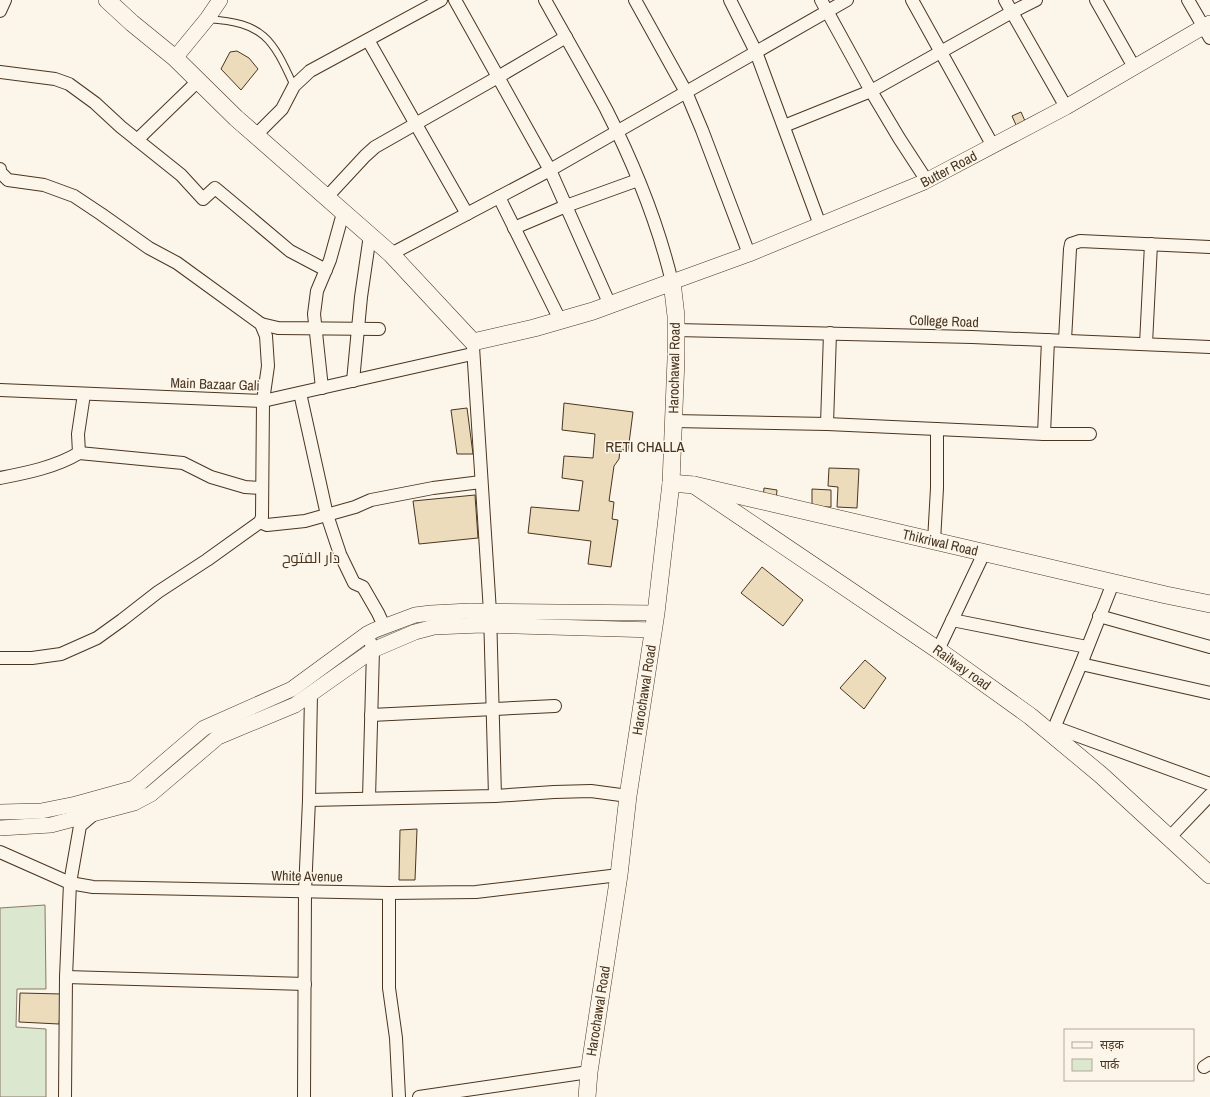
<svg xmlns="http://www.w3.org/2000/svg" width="1210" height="1097" viewBox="0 0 1210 1097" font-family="'Archivo Narrow',Cairo,'Noto Sans Devanagari',sans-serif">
<rect width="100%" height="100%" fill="#fbf6e9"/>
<polygon fill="#dce7d0" stroke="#887966" points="45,905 46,989 17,989 16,1027 46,1029 46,1097 0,1097 0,908"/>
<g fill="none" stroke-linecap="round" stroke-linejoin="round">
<g stroke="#c9cecd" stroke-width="4">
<polyline points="375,639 400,629"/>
<polyline points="350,657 365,645"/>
<polyline points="270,707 293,697"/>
<polyline points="149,786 174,764"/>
</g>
</g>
<g fill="#ecdcbc" stroke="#4a3520">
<polygon points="237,51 249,58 258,69 241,90 221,69 230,52"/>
<polygon points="1021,112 1025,121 1016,125 1012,116"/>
<polygon points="564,403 633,412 628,451 620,449 619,459 614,466 609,501 614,502 612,519 618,520 611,567 588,564 591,541 528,533 531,507 579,511 583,481 562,478 564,456 593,458 595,434 562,430"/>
<polygon points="467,408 473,454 457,454 451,410"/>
<polygon points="829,468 859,469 857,508 837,507 838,487 828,486"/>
<polygon points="764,488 777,490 776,502 763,499"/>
<polygon points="812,489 831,490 831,507 812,507"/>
<polygon points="475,495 478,538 419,544 413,501"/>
<polygon points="762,567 803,600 783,626 741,593"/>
<polygon points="865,660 886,678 864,709 840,688"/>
<polygon points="417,829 415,880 399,880 400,830"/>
<polygon points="20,993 62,994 59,1024 19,1022"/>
</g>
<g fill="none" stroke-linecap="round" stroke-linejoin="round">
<g stroke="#4a3520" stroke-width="8">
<path id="service" d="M208 19C264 23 272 38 294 86"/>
</g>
<g stroke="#4a3520" stroke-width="14">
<g id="minor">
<polyline points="455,0 550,170 610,305"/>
<path d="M545 0C565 36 586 72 606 109 633 162 658 224 672 282"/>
<polyline points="635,0 686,92 702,130 749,254"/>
<polyline points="730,0 756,52 820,225"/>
<polyline points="821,0 871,91 899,138 927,181"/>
<polyline points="912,0 993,146"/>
<polyline points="1005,0 1066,107"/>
<polyline points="1096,0 1134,67"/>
<polyline points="1188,0 1210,38"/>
<polyline points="0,11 5,0"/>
<polyline points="368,40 467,214"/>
<polyline points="0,72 55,79 69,84 95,103 121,127 181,175 203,199 215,188 290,251 326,270"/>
<polyline points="784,126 871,91 1012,12 1036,0"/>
<polyline points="256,135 282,109 294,86 310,71 441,0"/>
<polyline points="137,140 198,81"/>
<polyline points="0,169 0,172 8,180 44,185 74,196 101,214 149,248 177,263 261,324 266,336 268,366 263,401 262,517 260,522 207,560 158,592 122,620 97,638 61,654 32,658 0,658"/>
<polyline points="499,197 560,320"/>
<polyline points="326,198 365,156 375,147 498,77 566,37"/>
<polyline points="514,228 566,206 638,180"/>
<polyline points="391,254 550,170 847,0"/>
<polyline points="261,324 278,328 379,329"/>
<polyline points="676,330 972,337 1210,347"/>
<polyline points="1065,340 1070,249 1071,244 1080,241 1210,247"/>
<polyline points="1146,344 1151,244"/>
<polyline points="473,347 490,612 495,796"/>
<polyline points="353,381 361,297 370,235"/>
<polyline points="322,388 314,314 317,291 330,260 343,213"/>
<polyline points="0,390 263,401 472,354"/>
<polyline points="300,393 327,515 340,554 354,583 363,587 378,613 384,626"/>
<polyline points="673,421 827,424 1044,434 1090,434"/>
<polyline points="827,424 830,333"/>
<polyline points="1044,434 1048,340"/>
<polyline points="79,453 183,463 211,477 245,487 261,488"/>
<path d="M0 478C26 473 56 467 79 453L78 434 84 394"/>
<polyline points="260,522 267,525 305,521 355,507 371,500 433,488 481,482"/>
<polyline points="934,541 937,488 937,429"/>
<polyline points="1099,616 1210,647"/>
<polyline points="952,620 1087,647"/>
<polyline points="367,634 371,644 373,650 369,798"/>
<polyline points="938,650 984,553"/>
<polyline points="1081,664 1210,693"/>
<polyline points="371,715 555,706"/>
<polyline points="1054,727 1210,784"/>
<polyline points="1052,733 1081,664 1113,583"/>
<polyline points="309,800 495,796 554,792 591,791 628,796"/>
<polyline points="1169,838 1210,795"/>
<polyline points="0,852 70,883 93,887 389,893 476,892 619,875"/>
<polyline points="389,893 389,988 396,1038 399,1097"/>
<polyline points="66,977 305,984"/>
<polyline points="1204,1067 1210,1063"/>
<polyline points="65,1097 66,977 70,883 80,826 93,815"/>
<polyline points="304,1097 305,891 309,800 311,694"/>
<polyline points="419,1097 589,1072"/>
</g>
</g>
<g stroke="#4a3520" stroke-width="16">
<g id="tertiary">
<polyline points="175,58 207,19 220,0"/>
<path id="s1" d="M672 282 749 254 924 182 1066 107 1210 23"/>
<polyline points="0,812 41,811 76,804 134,788 204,728 292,689 367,634 375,630 415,615 431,613 470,611 656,613"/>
<polyline points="0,828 51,825 134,803 151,794 218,737 295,705 373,650 415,632 434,627 482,625 654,630"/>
</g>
</g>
<g stroke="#4a3520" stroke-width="18">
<g id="secondary">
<polyline points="107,0 132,23 175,58 236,118 391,254 473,342 534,328 593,311 672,282 676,316 676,359 671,483 656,613 628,796 619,875 589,1072 587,1097"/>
<path id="s2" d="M671 483 694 485 1166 595 1210 604"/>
<path id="s3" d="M694 485 938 650 1030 716 1101 775 1210 875"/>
</g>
</g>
<use href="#service" stroke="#fbf6e9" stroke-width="6"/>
<use href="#minor" stroke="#fbf6e9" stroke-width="12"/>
<use href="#tertiary" stroke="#fbf6e9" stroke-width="15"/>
<use href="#secondary" stroke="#fbf6e9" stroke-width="17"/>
</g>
<g text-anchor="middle" stroke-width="3" stroke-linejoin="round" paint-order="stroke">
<g font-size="14" fill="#4a3520" stroke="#fbf6e9">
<text dy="5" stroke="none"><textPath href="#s1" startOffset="299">Butter Road</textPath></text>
<text transform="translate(944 321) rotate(2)" y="5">College Road</text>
<text transform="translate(674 368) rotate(-89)" y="5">Harochawal Road</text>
<text transform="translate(215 384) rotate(2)" y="5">Main Bazaar Gali</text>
<text dy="5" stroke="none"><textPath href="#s2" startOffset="276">Thikriwal Road</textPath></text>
<text dy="5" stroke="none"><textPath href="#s3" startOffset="324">Railway road</textPath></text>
<text transform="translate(644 690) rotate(-81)" y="5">Harochawal Road</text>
<text transform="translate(307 876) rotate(1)" y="5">White Avenue</text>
<text transform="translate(598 1011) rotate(-81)" y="5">Harochawal Road</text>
</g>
<g font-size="15" fill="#4a3520" stroke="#fbf6e9">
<text x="645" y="452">RETI CHALLA</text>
<text x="311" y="563">دار الفتوح</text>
</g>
</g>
<rect x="1064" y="1029" width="130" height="52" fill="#fbf6e9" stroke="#b4a999"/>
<rect x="1072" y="1042" width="20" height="6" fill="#fbf6e9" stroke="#b4a999"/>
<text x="1100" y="1049" font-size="12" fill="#4a3520">सड़क</text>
<rect x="1072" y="1059" width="20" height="12" fill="#dce7d0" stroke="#b4a999"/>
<text x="1100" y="1069" font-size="12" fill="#4a3520">पार्क</text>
</svg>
